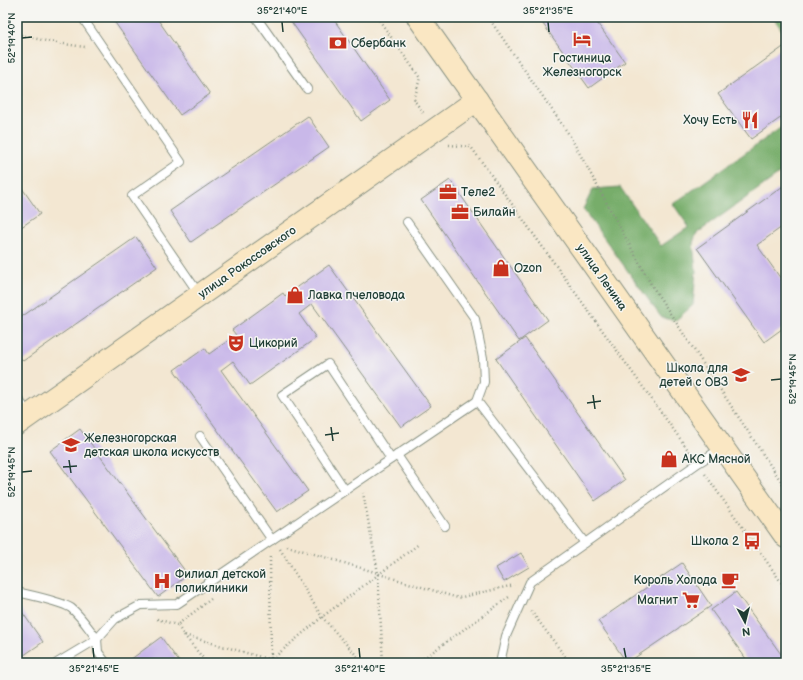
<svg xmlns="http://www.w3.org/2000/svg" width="803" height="680" viewBox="0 0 803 680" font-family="'Balsamiq Sans',sans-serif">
<rect width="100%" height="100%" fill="#f6f6f2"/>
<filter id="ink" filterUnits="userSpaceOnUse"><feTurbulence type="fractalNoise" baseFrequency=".025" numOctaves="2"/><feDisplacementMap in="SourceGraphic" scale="8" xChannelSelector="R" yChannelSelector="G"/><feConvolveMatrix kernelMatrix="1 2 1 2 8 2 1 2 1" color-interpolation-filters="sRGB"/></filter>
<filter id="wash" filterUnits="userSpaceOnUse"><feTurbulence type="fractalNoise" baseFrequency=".012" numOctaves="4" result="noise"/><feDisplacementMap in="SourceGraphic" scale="16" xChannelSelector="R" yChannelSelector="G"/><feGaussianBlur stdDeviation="0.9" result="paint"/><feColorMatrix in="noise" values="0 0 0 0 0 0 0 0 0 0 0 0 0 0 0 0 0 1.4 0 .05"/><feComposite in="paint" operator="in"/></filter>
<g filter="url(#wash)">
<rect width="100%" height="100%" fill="#f3e7d2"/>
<g fill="#77ad6a" stroke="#4b754f">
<polygon points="773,17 786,17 786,36"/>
<polygon points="786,124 786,169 696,234 693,243 696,271 693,305 675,321 661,317 583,209 593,189 620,187 661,246 689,227 673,204"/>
</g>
<g id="blocks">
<g fill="#c9b8e9">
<polygon points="111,17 156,17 210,94 180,115"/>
<polygon points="288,17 332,17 390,100 361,121"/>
<polygon points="538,17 593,17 625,62 589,88"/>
<polygon points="786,45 786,114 751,139 718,94"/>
<polygon points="308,116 329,147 191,242 170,211"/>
<polygon points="450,180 548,320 519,341 421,200"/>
<polygon points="17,181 40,214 17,230"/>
<polygon points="786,184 786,224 757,245 786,286 786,326 764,342 697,248"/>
<polygon points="136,237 157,267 23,361 17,353 17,320"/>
<polygon points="329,265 431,406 401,427 312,304 299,314 316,338 250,385 233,361 221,370 308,491 277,512 174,370 205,348 209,354 236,335 232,330 283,293 285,296"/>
<polygon points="525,338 625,480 595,501 496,359"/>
<polygon points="80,429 188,575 158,597 50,451"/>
<polygon points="521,553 529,567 504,582 496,568"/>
<polygon points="682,563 711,606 627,663 598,621"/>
<polygon points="736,592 786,661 786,663 749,663 711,610"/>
<polygon points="20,609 43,642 17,660 17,611"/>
<polygon points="161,637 180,663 132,663 130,660"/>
</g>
</g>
</g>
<g filter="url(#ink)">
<use href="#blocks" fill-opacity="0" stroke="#899283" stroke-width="1"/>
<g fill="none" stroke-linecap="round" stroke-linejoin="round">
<g stroke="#899283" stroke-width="10">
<g id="service">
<polyline points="82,17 181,162 132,196 199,294"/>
<polyline points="256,17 307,89"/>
<polyline points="407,222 475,319 483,358 484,382 477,401 585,543"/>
<polyline points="17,397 29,415"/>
<polyline points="200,436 272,540"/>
<polyline points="397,455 445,526"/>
<polyline points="345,490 282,395 328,364 391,459"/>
<path d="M17 592C30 595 60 601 71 608 81 616 89 629 97 639L115 619 141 605 177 604 477 401"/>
<polyline points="57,663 97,639 98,652 106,663"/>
<polyline points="500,663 506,636 530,582 698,463 722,448"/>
</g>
</g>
<g stroke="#899283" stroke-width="24">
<g id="secondary">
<polyline points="418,17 786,537"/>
<polyline points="17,424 477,100"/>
</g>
</g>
<g stroke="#899283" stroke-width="2.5" stroke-dasharray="1 3" stroke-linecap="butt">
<polyline points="377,17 420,78 414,100 424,114"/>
<polyline points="488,17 570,136 652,286 786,489"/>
<polyline points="17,34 50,42 85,47"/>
<polyline points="449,145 471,147 691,454"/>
<polyline points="705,474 786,589"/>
<polyline points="287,546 378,573 363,493"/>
<polyline points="280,549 322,617 363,663"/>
<polyline points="270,557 271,660 322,617 419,544"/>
<polyline points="378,574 383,663"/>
<polyline points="379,574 458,598 514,585"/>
<polyline points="211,599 177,625 184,635 271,660"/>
<polyline points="531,611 570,663"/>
<polyline points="157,619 177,625"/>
<polyline points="184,635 207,663"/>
<polyline points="271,663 271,660 284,663"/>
<polyline points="417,663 509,597"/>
</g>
<use href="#service" stroke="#fff" stroke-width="8"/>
<use href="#secondary" stroke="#fae7c3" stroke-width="22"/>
</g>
</g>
<path fill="none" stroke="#1f3d34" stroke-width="1.5" d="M282 22 283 32M548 22 549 32M22 38 32 37M771 380 781 379M593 395 595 409M587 403 601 401M331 427 333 441M325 435 339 433M69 460 71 473M63 467 77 466M22 472 32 471M93 648 94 658M359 648 360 658M624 648 626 658"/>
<defs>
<g id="hotel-bare" transform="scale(1.38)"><path d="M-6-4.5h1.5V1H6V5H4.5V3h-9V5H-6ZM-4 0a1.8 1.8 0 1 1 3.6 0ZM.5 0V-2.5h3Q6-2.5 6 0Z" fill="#c8321e" stroke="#f6f6f2" stroke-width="2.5" paint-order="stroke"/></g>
<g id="bank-bare" transform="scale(1.38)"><path d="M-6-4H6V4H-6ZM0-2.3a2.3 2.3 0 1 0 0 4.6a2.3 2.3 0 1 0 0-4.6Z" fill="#c8321e" stroke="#f6f6f2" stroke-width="2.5" paint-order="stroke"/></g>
<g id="restaurant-bare" transform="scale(1.38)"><path d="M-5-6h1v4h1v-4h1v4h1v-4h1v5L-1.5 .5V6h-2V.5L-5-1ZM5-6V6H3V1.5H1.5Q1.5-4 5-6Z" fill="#c8321e" stroke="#f6f6f2" stroke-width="2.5" paint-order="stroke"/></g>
<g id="office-bare" transform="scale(1.38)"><path d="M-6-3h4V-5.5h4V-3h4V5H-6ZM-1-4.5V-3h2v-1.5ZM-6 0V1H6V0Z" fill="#c8321e" stroke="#f6f6f2" stroke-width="2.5" paint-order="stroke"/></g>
<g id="shop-bare" transform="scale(1.38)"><path d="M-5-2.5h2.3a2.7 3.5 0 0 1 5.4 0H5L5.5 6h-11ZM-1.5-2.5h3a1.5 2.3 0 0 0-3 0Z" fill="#c8321e" stroke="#f6f6f2" stroke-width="2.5" paint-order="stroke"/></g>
<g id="theatre-bare" transform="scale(1.38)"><path d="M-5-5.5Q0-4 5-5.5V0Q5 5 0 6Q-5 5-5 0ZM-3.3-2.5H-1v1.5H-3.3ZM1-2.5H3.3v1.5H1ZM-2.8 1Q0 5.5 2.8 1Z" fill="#c8321e" stroke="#f6f6f2" stroke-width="2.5" paint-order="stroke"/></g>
<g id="school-bare" transform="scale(1.38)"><path d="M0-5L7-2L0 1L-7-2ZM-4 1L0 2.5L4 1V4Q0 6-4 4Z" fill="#c8321e" stroke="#f6f6f2" stroke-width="2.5" paint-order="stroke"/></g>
<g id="bus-bare" transform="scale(1.38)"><path d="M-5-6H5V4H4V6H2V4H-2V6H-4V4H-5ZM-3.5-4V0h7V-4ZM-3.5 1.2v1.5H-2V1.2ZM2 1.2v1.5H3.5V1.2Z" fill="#c8321e" stroke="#f6f6f2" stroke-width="2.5" paint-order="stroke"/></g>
<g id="cafe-bare" transform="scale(1.38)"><path d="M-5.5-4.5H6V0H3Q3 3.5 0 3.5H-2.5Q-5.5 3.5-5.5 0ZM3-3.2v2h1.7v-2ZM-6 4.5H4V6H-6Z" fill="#c8321e" stroke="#f6f6f2" stroke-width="2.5" paint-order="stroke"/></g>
<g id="hospital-bare" transform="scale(1.38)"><path d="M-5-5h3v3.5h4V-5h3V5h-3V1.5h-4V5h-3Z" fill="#c8321e" stroke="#f6f6f2" stroke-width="2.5" paint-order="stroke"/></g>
<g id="supermarket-bare" transform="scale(1.38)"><path d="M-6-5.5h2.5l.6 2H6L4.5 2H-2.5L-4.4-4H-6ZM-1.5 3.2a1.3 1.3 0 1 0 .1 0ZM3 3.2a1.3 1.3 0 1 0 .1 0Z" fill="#c8321e" stroke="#f6f6f2" stroke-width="2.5" paint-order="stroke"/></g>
</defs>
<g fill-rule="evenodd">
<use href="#hotel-bare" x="582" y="39"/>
<use href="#bank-bare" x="338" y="43"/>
<use href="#restaurant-bare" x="750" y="120"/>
<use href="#office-bare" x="448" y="192"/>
<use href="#office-bare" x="460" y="212"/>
<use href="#shop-bare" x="501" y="268"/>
<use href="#shop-bare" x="295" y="295"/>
<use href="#theatre-bare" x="236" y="343"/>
<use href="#school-bare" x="741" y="375"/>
<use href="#school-bare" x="71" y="445"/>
<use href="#shop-bare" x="669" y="459"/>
<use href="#bus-bare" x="752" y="541"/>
<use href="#cafe-bare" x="730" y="580"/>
<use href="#hospital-bare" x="162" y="581"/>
<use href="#supermarket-bare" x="691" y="600"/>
</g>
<g text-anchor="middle" stroke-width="3" stroke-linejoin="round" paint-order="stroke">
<g font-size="12" fill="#1f3d34" stroke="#f6f6f2" text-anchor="start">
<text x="351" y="47">Сбербанк</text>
<text x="582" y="62" text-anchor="middle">Гостиница<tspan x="582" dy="14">Железногорск</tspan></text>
<text x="737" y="124" text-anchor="end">Хочу Есть</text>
<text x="461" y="196">Теле2</text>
<text x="473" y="216">Билайн</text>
<text x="514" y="272">Ozon</text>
<text x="308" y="299">Лавка пчеловода</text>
<text x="249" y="347">Цикорий</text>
<text x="728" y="372" text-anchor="end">Школа для<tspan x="728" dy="14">детей с ОВЗ</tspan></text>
<text x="84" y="442">Железногорская<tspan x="84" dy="14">детская школа искусств</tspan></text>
<text x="682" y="463">АКС Мясной</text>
<text x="739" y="545" text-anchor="end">Школа 2</text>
<text x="175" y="578">Филиал детской<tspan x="175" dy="14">поликлиники</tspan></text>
<text x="717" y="584" text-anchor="end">Король Холода</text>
<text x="678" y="604" text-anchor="end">Магнит</text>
</g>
<g font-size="12" fill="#1f3d34" stroke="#f6f6f2">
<text transform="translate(247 262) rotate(-35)" y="4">улица Рокоссовского</text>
<text transform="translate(602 277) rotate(55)" y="4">улица Ленина</text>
</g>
</g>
<rect width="803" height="680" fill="none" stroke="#f6f6f2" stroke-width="44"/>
<g transform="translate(745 622) rotate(173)" stroke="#f6f6f2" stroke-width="3" paint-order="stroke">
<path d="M0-3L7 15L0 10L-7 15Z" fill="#1f3d34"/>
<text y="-6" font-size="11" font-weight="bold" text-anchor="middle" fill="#1f3d34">N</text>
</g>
<rect x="22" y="22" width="759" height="636" fill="none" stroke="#1f3d34" stroke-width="1.5"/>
<g font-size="10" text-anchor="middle" fill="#1f3d34">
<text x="282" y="14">35°21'40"E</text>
<text x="548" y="14">35°21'35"E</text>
<text transform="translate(11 38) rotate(-90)" y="4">52°19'40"N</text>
<text transform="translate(792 379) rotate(-90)" y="4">52°19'45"N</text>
<text transform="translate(11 472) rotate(-90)" y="4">52°19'45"N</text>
<text x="94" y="672">35°21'45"E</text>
<text x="360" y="672">35°21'40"E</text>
<text x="626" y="672">35°21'35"E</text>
</g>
</svg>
